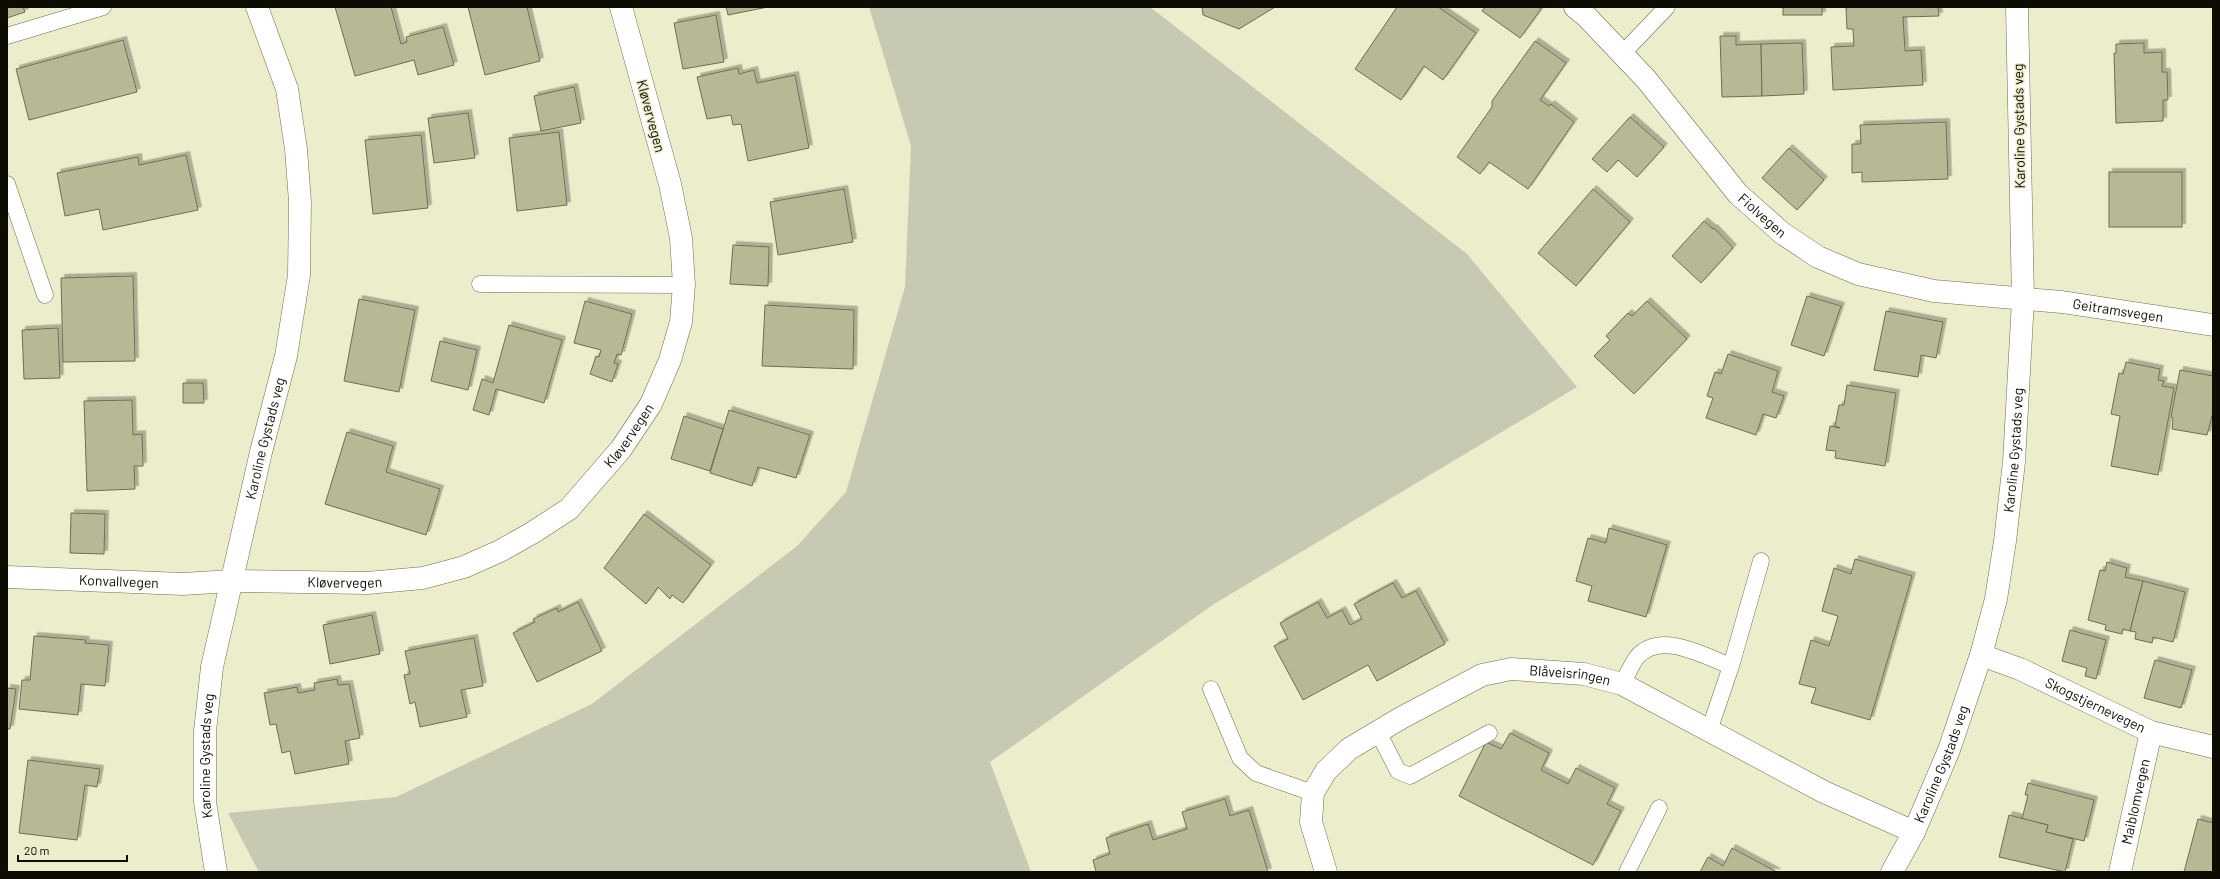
<svg xmlns="http://www.w3.org/2000/svg" width="2220" height="879" viewBox="0 0 2220 879" font-family="Barlow,sans-serif">
<defs>
<filter id="shadow"><feDropShadow dx="3.5" dy="-3.5" stdDeviation="0" flood-color="#0004"/></filter>
</defs>
<rect width="100%" height="100%" fill="#ebedcb"/>
<polygon fill="#c7c9b2" points="869,7 1150,7 1467,254 1577,387 1214,604 990,762 1031,872 259,872 228,813 396,797 592,704 797,546 846,492 905,287 911,146"/>
<g fill="#b7b995" stroke="#6d6f50" filter="url(#shadow)">
<polygon points="7,7 23,7 25,12 7,18"/>
<polygon points="335,7 391,7 401,44 407,42 406,37 443,27 454,65 418,75 414,60 355,76"/>
<polygon points="468,7 527,7 540,61 485,75"/>
<polygon points="726,7 768,7 728,15"/>
<polygon points="1202,7 1275,7 1239,29 1203,15"/>
<polygon points="1397,7 1438,7 1476,33 1443,80 1424,66 1401,100 1355,69"/>
<polygon points="1485,7 1538,7 1541,9 1520,38 1482,11"/>
<rect x="1783" y="7" width="39" height="8"/>
<polygon points="1852,7 1938,7 1939,16 1903,17 1905,51 1921,50 1923,85 1833,90 1831,47 1854,46 1853,29 1847,29 1846,8"/>
<polygon points="716,15 724,62 683,69 674,23"/>
<polygon points="1720,36 1736,36 1736,45 1761,44 1762,96 1722,97"/>
<polygon points="123,40 137,92 29,120 16,69"/>
<polygon points="1535,41 1566,63 1540,100 1549,106 1551,104 1574,122 1528,189 1489,162 1480,174 1457,157 1492,107 1492,101"/>
<polygon points="1802,43 1804,94 1762,96 1761,44"/>
<polygon points="2144,43 2144,53 2162,52 2162,72 2167,72 2168,100 2163,100 2163,121 2116,123 2114,53 2116,53 2116,44"/>
<polygon points="738,68 739,74 754,70 757,83 795,75 809,148 748,161 741,124 733,125 731,115 707,119 697,77"/>
<polygon points="574,87 581,123 541,131 534,96"/>
<polygon points="468,113 475,158 434,163 428,118"/>
<polygon points="1630,117 1664,147 1637,177 1618,160 1607,172 1592,159"/>
<polygon points="1946,122 1948,179 1862,182 1862,172 1852,173 1852,144 1861,144 1860,125"/>
<polygon points="559,132 567,205 517,211 509,138"/>
<polygon points="421,135 428,208 373,214 365,140"/>
<polygon points="1789,148 1824,180 1797,210 1762,178"/>
<polygon points="186,155 198,210 103,230 99,209 65,216 57,173 138,157 139,165"/>
<rect x="2109" y="172" width="73" height="55"/>
<polygon points="844,189 853,242 778,255 770,202"/>
<polygon points="1593,189 1630,222 1576,286 1538,253"/>
<polygon points="1704,221 1713,229 1714,228 1733,248 1701,283 1672,256"/>
<polygon points="733,245 769,247 768,286 730,284"/>
<polygon points="133,276 135,361 63,362 61,278"/>
<polygon points="1807,296 1841,306 1824,356 1791,345"/>
<polygon points="359,299 415,310 399,392 344,381"/>
<polygon points="585,301 632,314 621,355 617,354 614,363 618,364 612,382 590,374 596,356 599,357 601,350 574,343"/>
<polygon points="1647,301 1687,339 1634,394 1594,356 1610,340 1606,336 1628,313 1632,316"/>
<polygon points="765,305 854,310 853,369 762,366"/>
<polygon points="1886,311 1943,322 1936,358 1921,355 1918,377 1874,370"/>
<polygon points="509,325 562,340 544,403 496,389 489,415 473,410 482,379 493,383"/>
<polygon points="58,328 60,378 24,379 22,330"/>
<polygon points="440,341 477,350 468,390 431,381"/>
<polygon points="1728,354 1778,371 1772,392 1784,396 1776,418 1763,414 1756,435 1706,418 1713,398 1707,396 1715,372 1721,374"/>
<polygon points="2126,362 2160,369 2158,380 2164,381 2162,386 2174,388 2158,475 2111,466 2120,416 2111,414 2119,373 2123,374"/>
<polygon points="2180,370 2213,376 2213,412 2207,435 2172,429 2173,418 2171,417"/>
<polygon points="183,383 203,383 204,403 183,403"/>
<polygon points="1847,385 1896,393 1885,466 1835,458 1836,451 1826,450 1830,426 1840,428 1835,426 1839,405 1844,405"/>
<polygon points="132,400 133,435 142,434 143,466 134,466 135,489 87,491 84,401"/>
<polygon points="729,410 810,435 796,478 758,467 752,486 710,473"/>
<polygon points="684,416 723,429 710,471 671,459"/>
<polygon points="347,432 393,446 386,472 440,489 426,535 325,504"/>
<polygon points="71,513 105,514 104,554 70,553"/>
<polygon points="644,514 711,565 683,603 672,595 670,599 658,587 646,604 604,568"/>
<polygon points="1609,528 1667,545 1646,617 1588,601 1592,586 1576,581 1588,538 1606,543"/>
<polygon points="1855,559 1912,576 1870,720 1811,703 1816,688 1799,684 1811,640 1829,646 1838,616 1822,611 1834,568 1851,574"/>
<polygon points="2107,562 2127,568 2125,577 2143,581 2130,631 2123,629 2122,634 2105,630 2106,625 2088,620 2100,570 2105,571"/>
<polygon points="2143,581 2185,592 2173,642 2153,637 2152,643 2135,639 2136,632 2130,631"/>
<polygon points="1393,583 1402,598 1416,591 1445,644 1377,681 1368,665 1303,700 1274,646 1288,639 1280,623 1318,602 1327,618 1342,610 1350,625 1362,619 1354,604"/>
<polygon points="578,602 602,651 537,682 513,633 535,622 533,619 557,608 558,612"/>
<polygon points="372,615 380,654 330,664 323,625"/>
<polygon points="2070,630 2106,640 2096,679 2085,676 2087,668 2062,661"/>
<polygon points="34,636 86,640 85,643 109,645 105,686 81,684 78,715 19,709 22,680 30,680"/>
<polygon points="474,638 483,686 461,690 467,717 420,727 415,702 410,704 404,675 410,674 405,651"/>
<polygon points="2155,660 2192,670 2181,708 2144,698"/>
<polygon points="337,679 338,685 349,684 360,738 345,741 349,764 295,774 290,751 282,753 276,724 270,725 264,693 297,687 298,693 315,690 314,683"/>
<polygon points="7,688 16,689 10,729 7,729"/>
<polygon points="1510,733 1549,753 1541,770 1568,784 1576,768 1615,788 1607,804 1621,811 1593,865 1459,796 1486,742 1501,749"/>
<polygon points="28,760 100,769 97,787 85,785 77,840 19,833"/>
<polygon points="2028,783 2094,800 2084,841 2046,832 2048,825 2022,819 2028,795 2025,795"/>
<polygon points="1225,799 1230,816 1249,810 1268,872 1096,872 1093,860 1110,854 1106,838 1148,824 1153,840 1187,829 1182,812"/>
<polygon points="2009,815 2048,825 2046,832 2073,839 2065,872 1999,857"/>
<polygon points="2198,819 2213,823 2213,872 2184,872"/>
<polygon points="1732,848 1777,872 1700,872 1708,857 1723,866"/>
</g>
<g fill="none" stroke-linecap="round" stroke-linejoin="round">
<g stroke="#6c6e4f" stroke-width="17">
<g id="lane">
<polyline points="7,36 103,7"/>
<polyline points="1622,54 1667,7"/>
<polyline points="7,184 45,295"/>
<polyline points="480,284 684,285"/>
<path d="M1622 684C1627 676 1631 665 1637 657 1661 630 1703 656 1731 666"/>
<polyline points="1211,689 1240,758 1256,773 1313,793"/>
<polyline points="1709,731 1731,666 1761,561"/>
<polyline points="1378,732 1398,771 1410,776 1489,733"/>
<polyline points="1627,872 1659,808"/>
</g>
</g>
<g stroke="#6c6e4f" stroke-width="23">
<g id="street">
<path id="s1" d="M1575 7 1586 16 1646 79 1738 194 1782 233 1818 257 1858 274 1934 291 2062 302 2213 325"/>
<path id="s2" d="M7 577 183 584 231 581 367 583 423 578 464 567 500 551 532 533 569 509 621 449 651 404 670 360 681 322 684 285 681 238 670 184 621 7"/>
<path id="s3" d="M1981 655 2020 669 2151 732 2213 747"/>
<path id="s4" d="M1326 872 1311 822 1313 793 1326 771 1349 749 1401 718 1482 675 1511 669 1584 674 1622 684 1824 792 1914 832"/>
<path id="s5" d="M2120 872 2151 732"/>
</g>
</g>
<g stroke="#6c6e4f" stroke-width="23">
<g id="secondary">
<path id="s6" d="M216 872 205 802V731L212 667 261 452 286 356 299 275 300 202 296 149 287 89 257 7"/>
<path id="s7" d="M1892 872 1914 832 1949 750 1981 655 1996 599 2005 541 2014 462 2023 300 2017 7"/>
</g>
</g>
<use href="#lane" stroke="#fff" stroke-width="16"/>
<use href="#street" stroke="#fff" stroke-width="22"/>
<use href="#secondary" stroke="#fff" stroke-width="22"/>
</g>
<g text-anchor="middle" stroke-width="3" stroke-linejoin="round" paint-order="stroke">
<g font-size="14" fill="#0c0c03" stroke="#ebedcb">
<text transform="translate(651 116) rotate(75)" y="5">Kløvervegen</text>
<text transform="translate(2019 126) rotate(-91)" y="5">Karoline Gystads veg</text>
<text dy="5" stroke="none"><textPath href="#s1" startOffset="281">Fiolvegen</textPath></text>
<text dy="5" stroke="none"><textPath href="#s1" startOffset="657">Geitramsvegen</textPath></text>
<text dy="5" stroke="none"><textPath href="#s2" startOffset="674">Kløvervegen</textPath></text>
<text dy="5" stroke="none"><textPath href="#s6" startOffset="441">Karoline Gystads veg</textPath></text>
<text dy="5" stroke="none"><textPath href="#s7" startOffset="443">Karoline Gystads veg</textPath></text>
<text dy="5" stroke="none"><textPath href="#s2" startOffset="112">Konvallvegen</textPath></text>
<text dy="5" stroke="none"><textPath href="#s2" startOffset="338">Kløvervegen</textPath></text>
<text dy="5" stroke="none"><textPath href="#s4" startOffset="380">Blåveisringen</textPath></text>
<text dy="5" stroke="none"><textPath href="#s3" startOffset="125">Skogstjernevegen</textPath></text>
<text dy="5" stroke="none"><textPath href="#s6" startOffset="117">Karoline Gystads veg</textPath></text>
<text dy="5" stroke="none"><textPath href="#s7" startOffset="119">Karoline Gystads veg</textPath></text>
<text dy="5" stroke="none"><textPath href="#s5" startOffset="72">Maiblomvegen</textPath></text>
</g>
</g>
<rect width="2220" height="879" fill="none" stroke="#0c0c03" stroke-width="16"/>
<path d="M18 855v6h109v-6" fill="none" stroke="#0c0c03" stroke-width="2"/>
<text x="24" y="855" font-size="12" fill="#0c0c03" stroke="#ebedcb" stroke-width="3" paint-order="stroke">20 m</text>
</svg>
